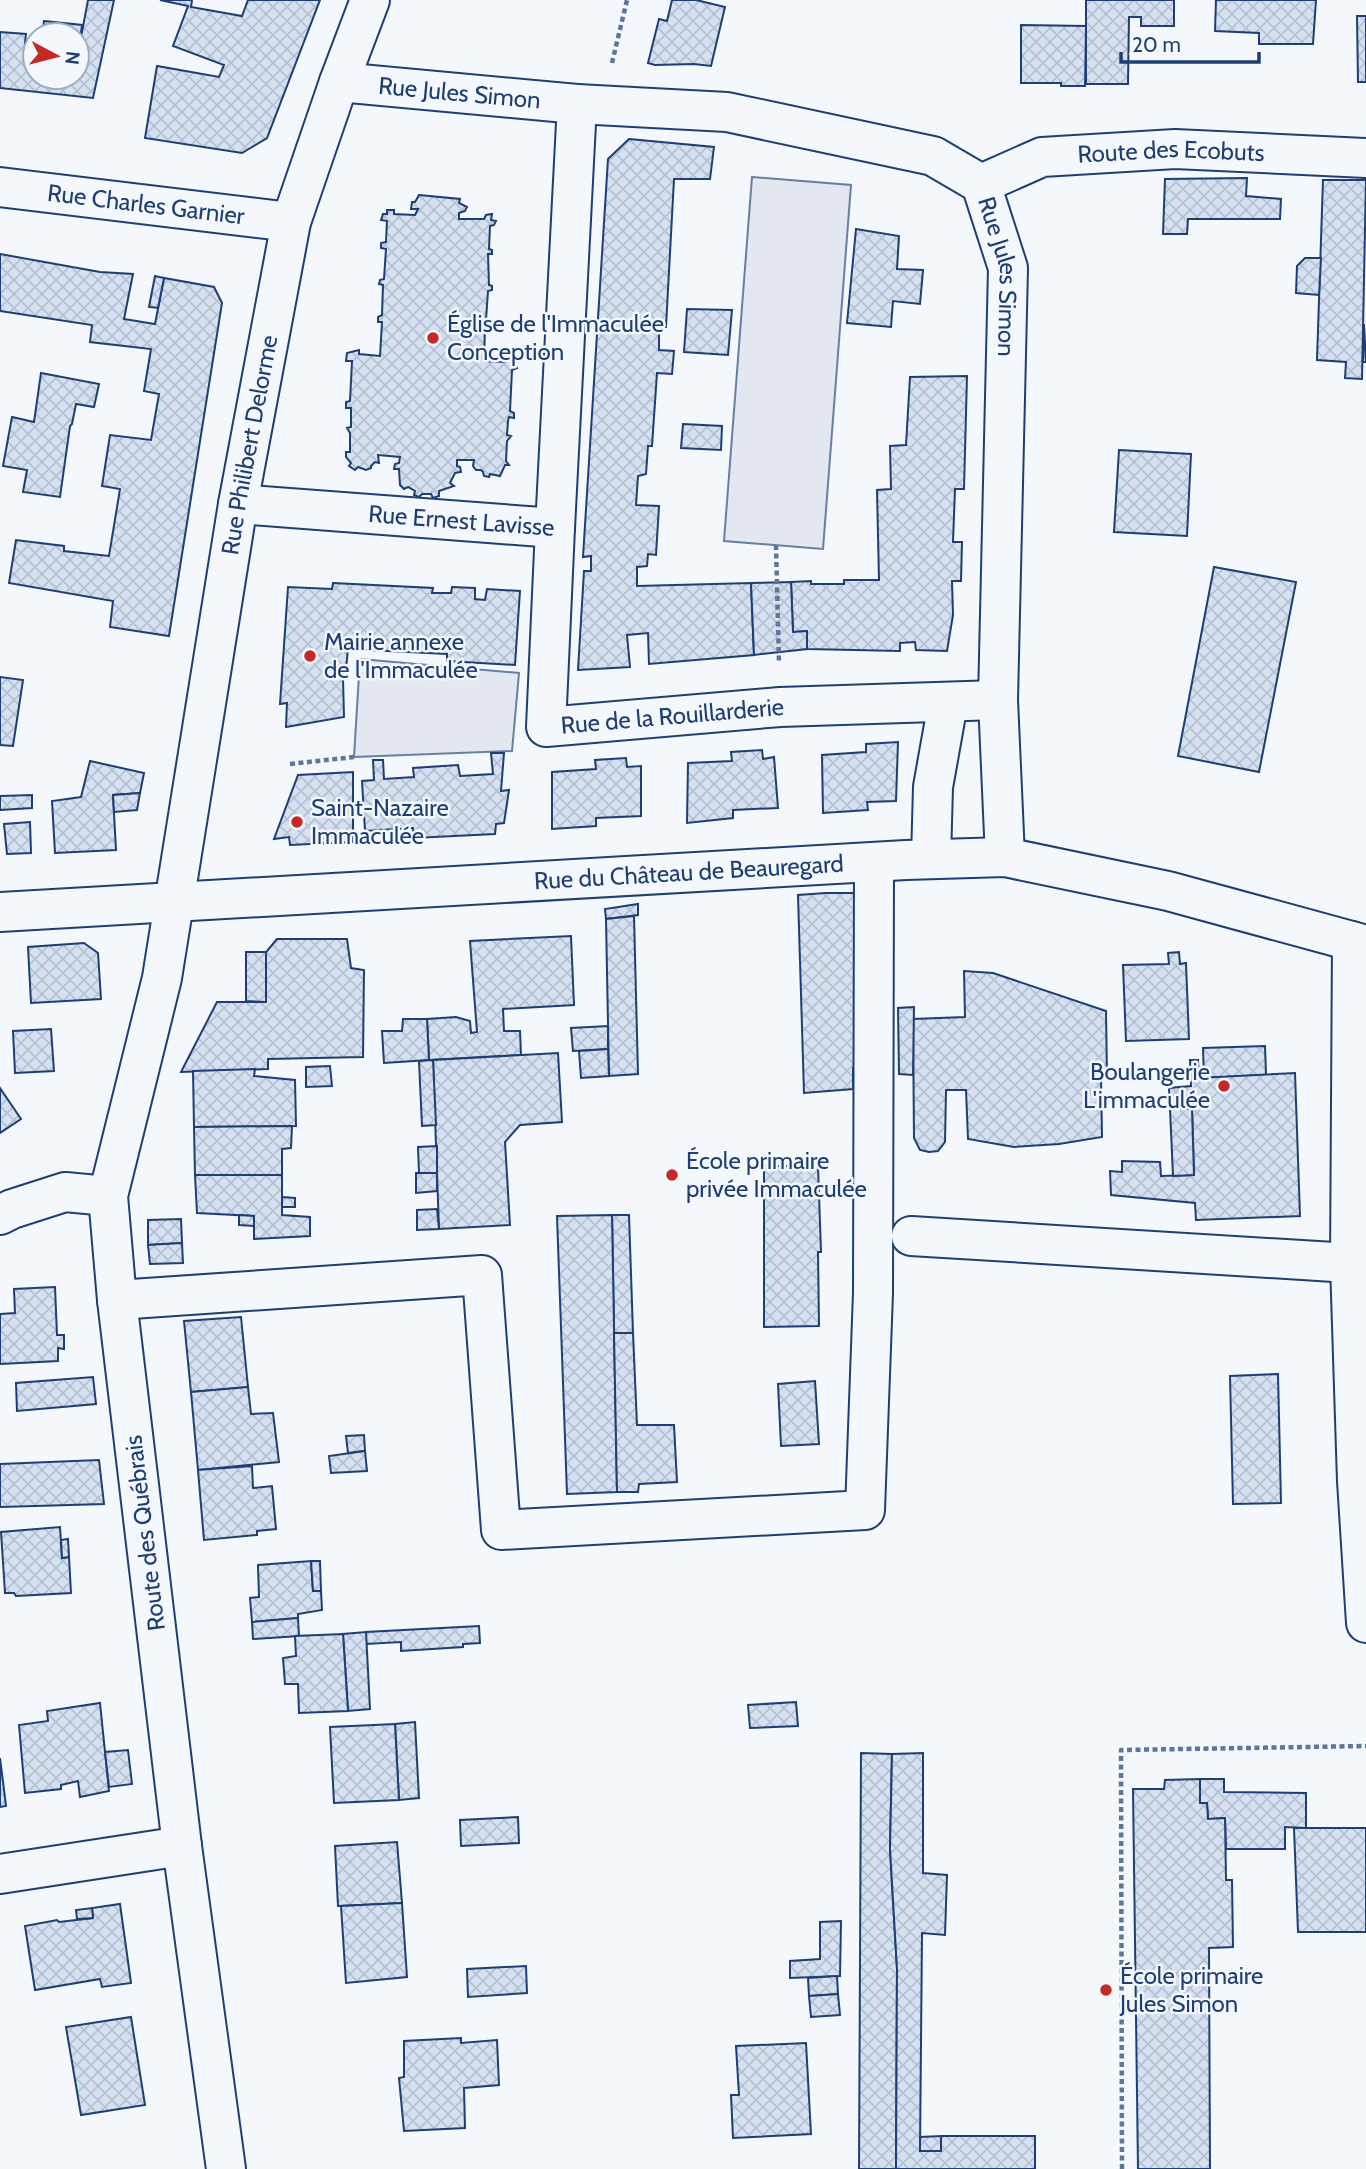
<svg xmlns="http://www.w3.org/2000/svg" width="1366" height="2169" viewBox="0 0 1366 2169" font-family="Cabin,sans-serif">
<defs>
<pattern id="building-cross-hatch" width="8" height="8" patternUnits="userSpaceOnUse" patternTransform="scale(1.75)"><rect width="8" height="8" fill="#d5e0f0"/><path d="M0 0l8 8M0 8l8-8" fill="none" stroke="#b6c1d1"/></pattern>
</defs>
<rect width="100%" height="100%" fill="#f4f7fb"/>
<g fill="#e3e8f0" stroke="#687fa3" stroke-width="2">
<polygon points="752,177 851,185 823,549 724,541"/>
<polygon points="360,659 519,673 512,751 354,757"/>
</g>
<g fill="url(#building-cross-hatch)" stroke="#1d3f73" stroke-width="2">
<polygon points="88,0 114,0 93,98 0,88 0,32 26,34 25,43 35,44 35,77 77,77 77,48 79,48"/>
<polygon points="160,0 192,0 191,7 242,16 248,0 320,0 267,138 242,153 145,138 157,66 219,77 224,65 173,46 188,6"/>
<polygon points="672,0 696,0 725,7 711,66 694,64 655,65 648,63 659,19 667,21"/>
<polygon points="1086,0 1174,0 1174,26 1141,26 1141,17 1129,17 1128,84 1086,84"/>
<polygon points="1216,0 1316,0 1313,44 1259,44 1259,33 1215,31"/>
<polygon points="1357,16 1366,16 1366,82 1358,82"/>
<polygon points="44,21 82,25 79,48 77,48 77,35 42,35"/>
<polygon points="1021,25 1086,26 1085,86 1061,86 1061,83 1021,83"/>
<polygon points="629,139 714,147 710,179 674,179 666,327 659,327 659,350 674,351 672,374 657,373 652,446 648,446 646,474 638,476 636,505 659,506 656,555 648,554 647,566 637,567 637,586 751,583 754,655 649,664 648,633 627,635 630,667 578,670 584,571 591,571 591,556 583,557 608,159"/>
<polygon points="1247,178 1246,196 1281,199 1280,219 1188,219 1187,234 1163,234 1165,179"/>
<polygon points="1323,180 1366,180 1362,379 1345,378 1346,362 1317,360"/>
<polygon points="419,195 460,199 459,203 467,207 465,211 459,213 459,219 484,219 486,215 492,214 491,220 496,221 494,225 490,226 489,249 492,250 492,254 488,254 489,285 492,286 492,290 488,291 486,320 489,323 489,327 485,327 484,361 505,362 505,356 512,359 517,368 512,370 510,411 514,413 514,418 509,417 508,421 507,435 511,436 507,441 506,461 509,465 505,465 500,476 490,474 489,477 484,476 483,472 481,470 476,470 473,466 474,460 457,460 457,466 460,467 461,472 455,473 450,483 454,486 439,491 439,496 433,498 431,494 422,494 419,497 414,495 415,491 408,487 404,489 400,485 399,469 394,469 395,464 399,463 400,457 378,455 379,463 375,462 371,466 371,468 366,470 358,467 355,470 349,466 351,463 346,457 346,452 350,452 350,433 347,428 351,427 351,408 346,408 346,402 350,401 352,361 346,361 347,353 359,350 359,354 380,356 382,322 378,322 378,317 382,315 383,285 379,284 380,280 384,279 386,249 381,248 381,243 386,242 387,221 381,220 383,214 387,214 387,210 394,210 394,214 415,215 418,209 411,209 412,202 415,202"/>
<polygon points="856,229 899,236 897,269 923,270 920,304 893,301 891,327 847,323"/>
<polygon points="0,254 100,272 133,274 124,319 155,324 164,278 214,287 222,303 169,636 110,627 113,601 9,583 16,540 64,546 64,551 109,556 120,489 102,486 110,435 151,440 159,394 144,391 151,349 90,342 92,325 0,311"/>
<polygon points="1305,258 1321,258 1319,295 1296,293 1297,266"/>
<polygon points="155,276 164,278 158,308 149,307"/>
<polygon points="687,309 732,310 728,355 684,352"/>
<polygon points="1364,324 1366,362 1363,362"/>
<polygon points="41,373 99,384 94,407 76,404 72,424 70,426 60,497 23,492 27,470 3,466 12,417 34,422"/>
<polygon points="967,376 964,489 955,489 953,542 962,542 961,581 952,581 953,615 947,651 916,650 915,642 900,643 900,651 807,649 807,631 793,632 791,582 811,581 811,584 844,584 844,580 879,580 877,490 891,489 890,446 906,445 910,377"/>
<polygon points="683,424 722,426 721,450 681,448"/>
<polygon points="1119,450 1191,454 1187,536 1114,532"/>
<polygon points="1214,567 1296,582 1259,772 1178,756"/>
<polygon points="791,582 793,632 807,631 807,649 754,655 751,583"/>
<polygon points="333,583 433,588 432,593 451,593 452,587 475,588 475,599 485,600 487,589 520,591 515,665 447,661 447,654 348,649 345,679 343,679 344,717 286,727 287,703 280,704 288,587 332,589"/>
<polygon points="0,677 23,680 13,746 0,745"/>
<polygon points="898,742 896,801 867,802 868,810 823,813 822,755 866,752 866,744"/>
<polygon points="762,750 763,759 774,757 778,808 733,810 733,818 687,823 688,763 732,761 731,752"/>
<polygon points="491,753 504,753 501,791 509,790 504,823 496,824 495,834 414,838 413,828 365,831 362,781 374,780 373,760 383,760 384,779 414,777 413,768 458,765 460,776 493,774"/>
<polygon points="626,758 627,767 641,766 641,816 596,818 596,826 552,829 552,772 596,769 595,760"/>
<polygon points="90,761 144,773 140,793 113,795 116,850 55,853 52,801 81,797"/>
<polygon points="353,772 353,842 290,845 289,837 274,839 298,775"/>
<polygon points="140,793 137,810 114,812 113,795"/>
<polygon points="32,795 32,808 0,810 0,796"/>
<polygon points="30,822 31,853 7,854 4,824"/>
<polygon points="826,893 855,893 860,1067 853,1068 853,1089 804,1093 798,895"/>
<polygon points="638,904 638,915 606,919 605,909"/>
<polygon points="634,916 638,1074 609,1076 606,919"/>
<polygon points="571,936 574,1005 503,1009 504,1031 520,1031 521,1055 429,1060 427,1019 456,1017 470,1021 471,1033 477,1032 470,941"/>
<polygon points="277,939 347,939 351,968 364,970 363,1057 268,1059 268,1069 181,1072 217,1002 266,1002 266,952"/>
<polygon points="84,943 98,953 101,999 31,1003 28,947"/>
<polygon points="246,952 266,952 266,1002 246,1001"/>
<polygon points="1179,952 1180,964 1186,963 1189,1039 1126,1041 1123,965 1169,964 1168,953"/>
<polygon points="964,971 993,973 1106,1011 1107,1077 1101,1077 1102,1137 1059,1144 1014,1147 968,1139 966,1090 946,1090 945,1142 938,1151 929,1152 920,1150 914,1138 913,1019 965,1017"/>
<polygon points="914,1007 913,1075 899,1074 898,1008"/>
<polygon points="403,1019 427,1019 429,1060 384,1063 382,1031 402,1031"/>
<polygon points="608,1026 608,1049 573,1051 571,1028"/>
<polygon points="51,1029 54,1071 15,1073 13,1031"/>
<polygon points="1265,1046 1266,1075 1204,1078 1203,1048"/>
<polygon points="608,1049 609,1076 581,1078 579,1051"/>
<polygon points="558,1053 562,1122 520,1125 505,1142 510,1225 439,1229 433,1060"/>
<polygon points="433,1060 436,1125 422,1126 419,1061"/>
<polygon points="1190,1060 1198,1060 1199,1078 1295,1073 1300,1216 1196,1220 1195,1203 1111,1195 1110,1171 1122,1172 1122,1161 1160,1162 1161,1176 1194,1175 1192,1109 1170,1109 1169,1088 1191,1086"/>
<polygon points="330,1066 332,1086 306,1087 306,1067"/>
<polygon points="255,1069 254,1076 295,1080 296,1126 194,1127 193,1071"/>
<polygon points="0,1088 21,1119 0,1133"/>
<polygon points="1170,1109 1192,1109 1194,1175 1173,1176"/>
<polygon points="292,1126 291,1148 282,1149 282,1175 195,1175 194,1127"/>
<polygon points="437,1146 437,1173 419,1173 418,1147"/>
<polygon points="764,1166 818,1166 821,1252 818,1252 819,1326 764,1327"/>
<polygon points="416,1173 437,1173 437,1191 416,1193"/>
<polygon points="195,1175 282,1175 282,1215 310,1217 310,1236 254,1239 254,1216 197,1213"/>
<polygon points="282,1197 295,1198 295,1207 282,1207"/>
<polygon points="437,1209 439,1229 417,1230 417,1210"/>
<polygon points="239,1215 254,1216 254,1226 239,1225"/>
<polygon points="612,1215 629,1215 633,1333 614,1333"/>
<polygon points="612,1215 617,1492 567,1494 557,1216"/>
<polygon points="181,1219 182,1243 148,1245 148,1220"/>
<polygon points="182,1243 183,1263 150,1264 148,1245"/>
<polygon points="55,1287 57,1335 64,1335 64,1349 58,1348 58,1361 0,1364 0,1314 15,1313 14,1289"/>
<polygon points="241,1317 248,1387 191,1392 184,1321"/>
<polygon points="614,1333 633,1333 637,1425 674,1425 677,1482 639,1484 638,1492 617,1492"/>
<polygon points="1278,1374 1281,1503 1233,1504 1230,1376"/>
<polygon points="93,1377 96,1404 17,1411 16,1383"/>
<polygon points="815,1381 819,1444 781,1446 778,1384"/>
<polygon points="248,1387 251,1414 273,1413 279,1462 198,1470 191,1392"/>
<polygon points="364,1435 365,1451 348,1453 346,1436"/>
<polygon points="365,1451 367,1471 331,1473 329,1456"/>
<polygon points="99,1460 104,1504 0,1507 0,1464"/>
<polygon points="252,1466 253,1488 272,1486 276,1529 257,1531 257,1535 204,1540 198,1470"/>
<polygon points="60,1527 62,1558 69,1557 71,1593 16,1596 14,1593 5,1593 1,1532"/>
<polygon points="68,1539 69,1557 62,1558 61,1540"/>
<polygon points="311,1561 313,1591 321,1591 322,1610 298,1614 298,1618 252,1622 250,1598 259,1597 258,1565"/>
<polygon points="311,1561 320,1561 321,1591 313,1591"/>
<polygon points="298,1618 299,1636 253,1639 252,1622"/>
<polygon points="479,1626 480,1643 463,1644 463,1647 401,1651 401,1642 366,1644 366,1632"/>
<polygon points="366,1632 370,1709 348,1711 343,1634"/>
<polygon points="343,1634 348,1711 299,1713 298,1684 285,1684 283,1658 296,1656 295,1636"/>
<polygon points="796,1702 798,1726 750,1728 748,1705"/>
<polygon points="100,1703 109,1791 80,1797 78,1781 61,1785 61,1789 25,1793 19,1725 48,1721 47,1711"/>
<polygon points="415,1722 419,1798 399,1800 395,1724"/>
<polygon points="395,1724 399,1800 334,1803 330,1727"/>
<polygon points="128,1750 132,1784 109,1787 105,1752"/>
<polygon points="861,1753 892,1754 890,1849 897,1969 896,2169 859,2169"/>
<polygon points="923,1753 923,1873 947,1875 945,1935 922,1933 920,2151 941,2151 941,2136 1035,2136 1035,2169 896,2169 897,1969 890,1849 892,1754"/>
<polygon points="0,1758 6,1806 0,1807"/>
<polygon points="1200,1779 1224,1779 1224,1792 1306,1793 1306,1828 1285,1827 1285,1849 1226,1849 1225,1818 1208,1819 1207,1803 1200,1803"/>
<polygon points="1200,1779 1200,1803 1207,1803 1208,1819 1225,1818 1226,1880 1232,1880 1233,1947 1209,1948 1210,2169 1138,2169 1133,1789 1164,1789 1165,1780"/>
<polygon points="518,1817 519,1843 461,1846 460,1820"/>
<polygon points="1294,1828 1366,1828 1366,1932 1298,1932"/>
<polygon points="397,1842 402,1903 338,1906 335,1846"/>
<polygon points="402,1903 407,1977 346,1983 341,1906"/>
<polygon points="120,1904 131,1983 102,1987 100,1979 35,1990 25,1926 57,1920 59,1922 93,1918 92,1908"/>
<polygon points="92,1908 93,1918 77,1919 76,1910"/>
<polygon points="841,1921 840,1976 790,1978 790,1961 820,1959 820,1922"/>
<polygon points="526,1966 527,1993 468,1997 467,1969"/>
<polygon points="837,1976 838,1994 809,1996 808,1978"/>
<polygon points="838,1994 840,2015 811,2017 809,1996"/>
<polygon points="131,2017 145,2105 81,2115 66,2027"/>
<polygon points="461,2038 461,2043 497,2040 499,2085 464,2088 465,2128 404,2131 399,2078 404,2077 404,2041"/>
<polygon points="806,2043 811,2134 733,2138 731,2095 739,2095 736,2046"/>
<polygon points="941,2136 941,2151 920,2151 920,2137"/>
</g>
<g fill="none" stroke-linecap="round" stroke-linejoin="round">
<g stroke="#1d3f73" stroke-width="42">
<g id="minor">
<path id="s1" d="M339 82 577 104 727 112 933 156 981 184 1008 268 998 700 1005 857"/>
<path id="s2" d="M981 184 1042 157 1175 149 1366 158"/>
<path id="s3" d="M0 187 291 222"/>
<path id="s4" d="M238 504 555 528 577 104"/>
<path id="s5" d="M555 528 546 727 780 707 998 700"/>
<polyline points="931,859 933,787 948,703"/>
<path id="s6" d="M0 912 906 860 1005 857 1168 891 1366 945"/>
<polyline points="1352,941 1350,1263 1357,1481 1366,1623"/>
<polyline points="0,1215 12,1209 65,1192 108,1196"/>
<polyline points="911,1236 1350,1263"/>
<polyline points="117,1300 482,1275 501,1530 865,1510 873,1293 874,863"/>
<polyline points="0,1874 182,1846"/>
<path id="s7" d="M226 2169 182 1846 117 1300 108 1196 162 978 238 504 291 222 339 82 370 0"/>
</g>
</g>
<g stroke="#5e769c" stroke-width="4.5" stroke-dasharray="5 3.5" stroke-linecap="butt">
<polyline points="612,63 627,0"/>
<polyline points="776,545 779,663"/>
<polyline points="290,764 354,757"/>
<polyline points="1122,2169 1121,1750 1366,1746"/>
</g>
<use href="#minor" stroke="#f4f7fb" stroke-width="38"/>
</g>
<g fill="#c62828" stroke="#f4f7fb" stroke-width="2.5">
<circle cx="433" cy="338" r="7"/>
<circle cx="310" cy="656" r="7"/>
<circle cx="297" cy="822" r="7"/>
<circle cx="1224" cy="1086" r="7"/>
<circle cx="672" cy="1175" r="7"/>
<circle cx="1106" cy="1990" r="7"/>
</g>
<g text-anchor="middle" stroke-width="5" stroke-linejoin="round" paint-order="stroke">
<g font-size="24" fill="#1d3f73" stroke="#f4f7fb">
<text dy="8" stroke="none"><textPath href="#s1" startOffset="121">Rue Jules Simon</textPath></text>
<text dy="8" stroke="none"><textPath href="#s2" startOffset="196">Route des Ecobuts</textPath></text>
<text dy="8" stroke="none"><textPath href="#s3" startOffset="147">Rue Charles Garnier</textPath></text>
<text dy="8" stroke="none"><textPath href="#s1" startOffset="751">Rue Jules Simon</textPath></text>
<text dy="8" stroke="none"><textPath href="#s7" startOffset="1745">Rue Philibert Delorme</textPath></text>
<text dy="8" stroke="none"><textPath href="#s4" startOffset="224">Rue Ernest Lavisse</textPath></text>
<text dy="8" stroke="none"><textPath href="#s5" startOffset="326">Rue de la Rouillarderie</textPath></text>
<text dy="8" stroke="none"><textPath href="#s6" startOffset="690">Rue du Château de Beauregard</textPath></text>
<text transform="translate(145 1533) rotate(-97)" y="8">Route des Québrais</text>
</g>
<g font-size="24" fill="#1d3f73" stroke="#f4f7fb" text-anchor="start">
<text x="447" y="332">Église de l'Immaculée<tspan x="447" dy="28">Conception</tspan></text>
<text x="324" y="650">Mairie annexe<tspan x="324" dy="28">de l'Immaculée</tspan></text>
<text x="311" y="816">Saint-Nazaire<tspan x="311" dy="28">Immaculée</tspan></text>
<text x="1210" y="1080" text-anchor="end">Boulangerie<tspan x="1210" dy="28">L'immaculée</tspan></text>
<text x="686" y="1169">École primaire<tspan x="686" dy="28">privée Immaculée</tspan></text>
<text x="1120" y="1984">École primaire<tspan x="1120" dy="28">Jules Simon</tspan></text>
</g>
</g>
<g transform="translate(56 56) rotate(97)"><circle r="33" fill="#f4f7fb" stroke="#9eadc5" stroke-width="2"/>
<path d="M0-5L12 26L0 18L-12 26Z" fill="#c62828"/>
<text y="-10" font-size="19" font-weight="bold" text-anchor="middle" fill="#1d3f73">N</text>
</g>
<path d="M1121 52v10h138v-10" fill="none" stroke="#1d3f73" stroke-width="3.5"/>
<text x="1132" y="52" font-size="21" fill="#1d3f73" stroke="#f4f7fb" stroke-width="5" paint-order="stroke">20 m</text>
</svg>
